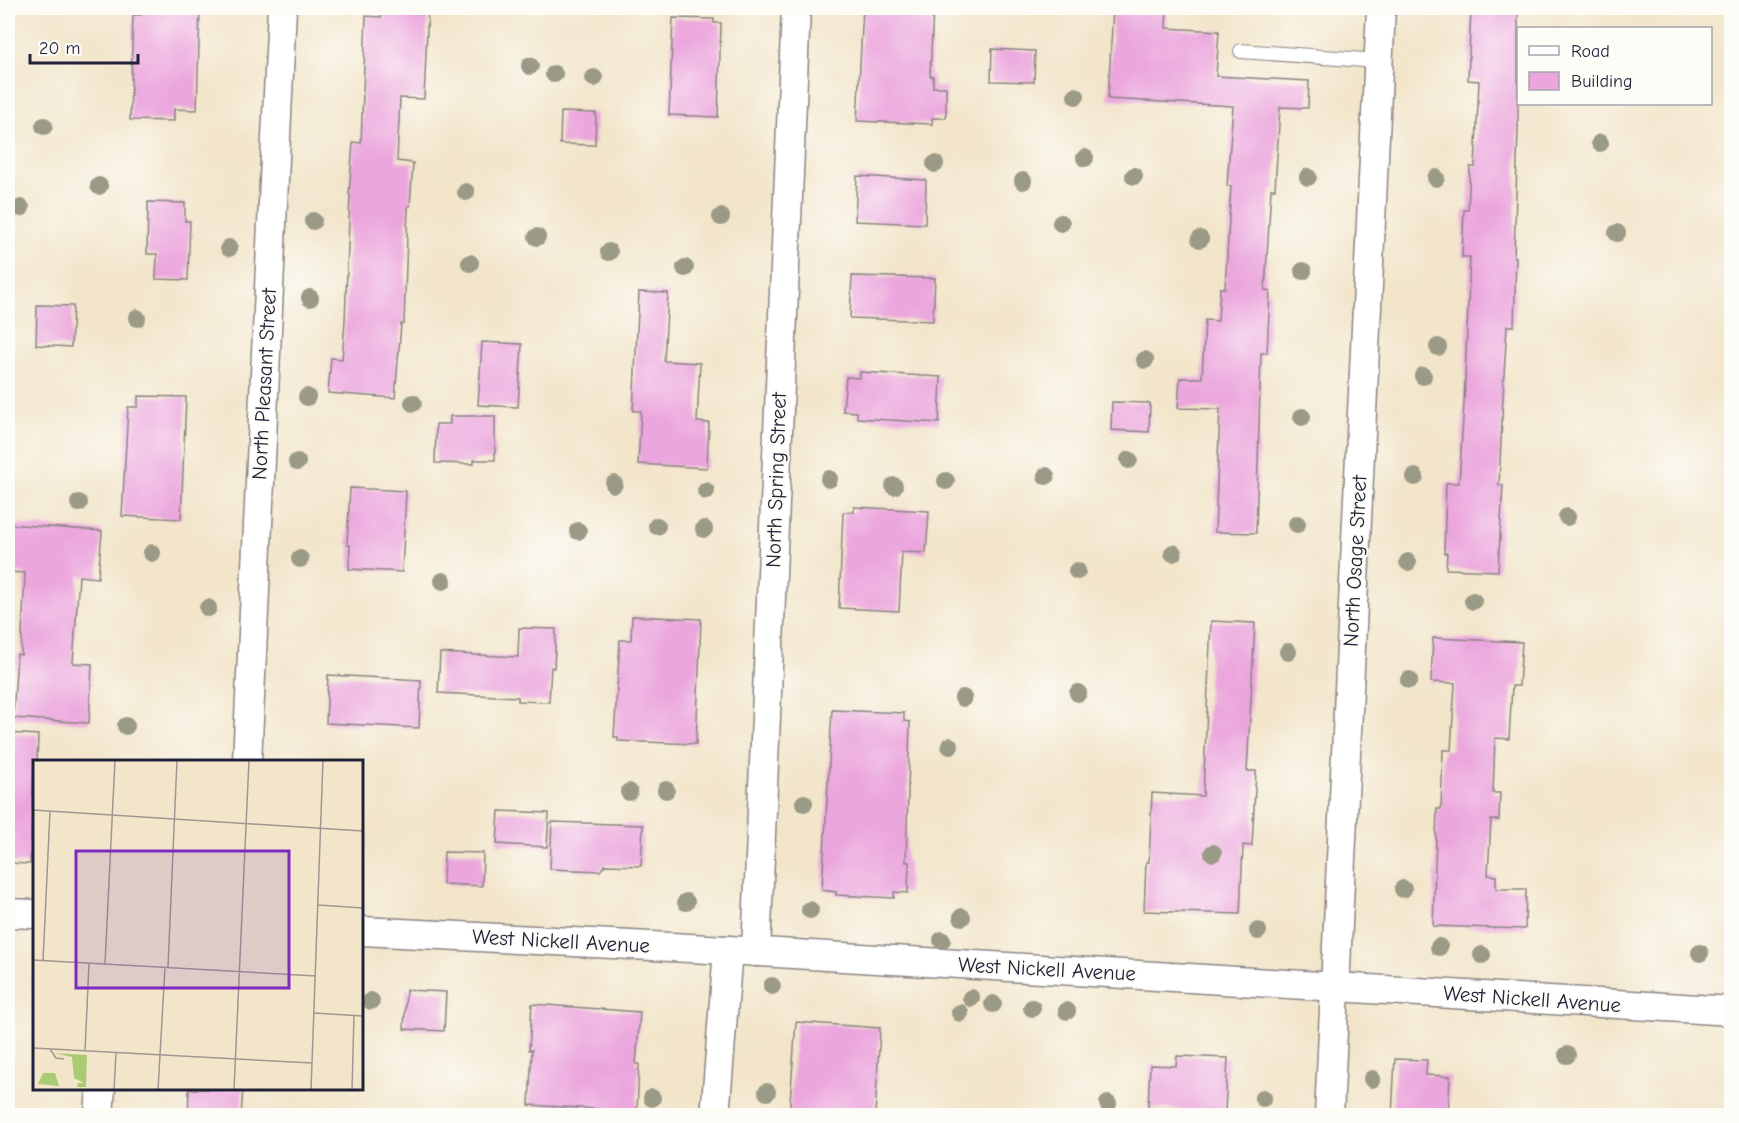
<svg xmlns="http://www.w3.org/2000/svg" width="1739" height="1123" viewBox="0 0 1739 1123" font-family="'Comic Neue',sans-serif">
<rect width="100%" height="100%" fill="#fdfcf7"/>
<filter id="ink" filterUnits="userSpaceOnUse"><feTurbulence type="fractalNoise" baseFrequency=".0167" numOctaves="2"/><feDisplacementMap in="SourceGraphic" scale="12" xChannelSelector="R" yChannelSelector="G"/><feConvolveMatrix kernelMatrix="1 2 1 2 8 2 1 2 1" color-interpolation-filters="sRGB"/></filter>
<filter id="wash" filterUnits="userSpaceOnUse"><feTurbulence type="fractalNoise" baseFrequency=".008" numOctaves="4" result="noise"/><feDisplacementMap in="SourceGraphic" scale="24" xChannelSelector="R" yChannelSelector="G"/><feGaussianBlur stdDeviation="1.35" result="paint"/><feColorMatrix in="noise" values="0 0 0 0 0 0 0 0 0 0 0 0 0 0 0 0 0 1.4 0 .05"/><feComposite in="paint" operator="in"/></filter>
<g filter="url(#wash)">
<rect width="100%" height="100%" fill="#f2e5ca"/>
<g id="blocks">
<g fill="#eba6dd">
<polygon points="141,8 200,8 197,110 174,109 174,121 130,120 133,15 141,15"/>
<polygon points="381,8 428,8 424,99 400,98 397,161 413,163 410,206 408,206 404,324 401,324 395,398 328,393 331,358 342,359 345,321 350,195 349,194 353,142 361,143 366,16 381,17"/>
<polygon points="863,8 933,8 930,76 933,76 933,87 946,87 946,118 932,118 932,124 857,121"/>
<polygon points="1113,8 1167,9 1166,28 1219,31 1216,76 1309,81 1308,108 1280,107 1275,189 1271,189 1265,290 1270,291 1267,353 1261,353 1256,533 1215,532 1220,409 1178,408 1180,378 1202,378 1205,320 1218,321 1220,288 1225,288 1231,186 1227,186 1233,106 1108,99"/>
<polygon points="1471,8 1518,8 1518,130 1514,257 1516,257 1514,326 1507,326 1504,375 1499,485 1503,485 1498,571 1446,569 1447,553 1444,553 1446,483 1459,483 1464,403 1470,257 1462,257 1464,210 1468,210 1470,167 1475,167 1479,81 1468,80"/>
<polygon points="673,18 714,19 714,23 721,23 718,117 669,115"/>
<polygon points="992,49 1035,51 1034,82 991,81"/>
<polygon points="561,112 596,113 595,145 560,144"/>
<polygon points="857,176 926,180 925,224 855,221"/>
<polygon points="148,202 185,203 185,221 190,221 188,280 156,279 157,254 147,254"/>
<polygon points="852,276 935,278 933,321 850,318"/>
<polygon points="639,292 668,293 664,361 700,363 697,422 709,423 707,468 638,464 641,411 633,411"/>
<polygon points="37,305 73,306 71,347 36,345"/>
<polygon points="482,342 522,344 518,407 478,405"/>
<polygon points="860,372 941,377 939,423 857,418 857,412 843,411 846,377 860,378"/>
<polygon points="138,396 186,397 181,519 122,516 128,407 138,407"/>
<polygon points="1112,402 1150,403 1149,432 1111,430"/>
<polygon points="450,416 495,416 495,460 474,460 474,464 435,463 436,424 450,424"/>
<polygon points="350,488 406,491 402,572 349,569 350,545 347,545"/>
<polygon points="854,507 929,511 926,553 902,552 899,611 839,608 843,512 854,512"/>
<polygon points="8,524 102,531 98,578 79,576 73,663 92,664 89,723 13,718 17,654 21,655 25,573 8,572"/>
<polygon points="632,616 701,619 696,744 618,741 618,737 614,737 620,640 631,640"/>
<polygon points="1211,621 1255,623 1247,771 1256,771 1252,846 1243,845 1240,914 1144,911 1146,862 1149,862 1152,793 1203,796"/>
<polygon points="519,628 556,629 554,668 551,667 549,702 518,701 518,697 438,693 440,653 518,657"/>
<polygon points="1433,638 1522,642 1519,686 1512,686 1509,739 1495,738 1493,793 1500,793 1499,820 1491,820 1488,875 1496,876 1496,889 1526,889 1525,929 1433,926 1437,809 1441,809 1443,750 1451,750 1455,683 1431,682"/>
<polygon points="328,675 421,680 419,728 326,723"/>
<polygon points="832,710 904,713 904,721 910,722 906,862 909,862 908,893 894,892 894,898 836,895 836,892 822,890"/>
<polygon points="8,733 38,735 37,762 34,762 30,864 8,863"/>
<polygon points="499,811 549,813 547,847 497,844"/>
<polygon points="552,822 643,825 641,866 605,865 600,871 550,869"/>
<polygon points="444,852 483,853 482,886 443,884"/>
<polygon points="406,990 446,992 444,1031 404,1029"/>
<polygon points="532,1004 640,1012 636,1064 639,1064 637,1112 630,1111 629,1116 596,1116 597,1109 529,1105 532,1050 529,1050"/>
<polygon points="796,1022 880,1028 875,1116 789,1116"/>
<polygon points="1177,1056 1228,1058 1225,1112 1148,1108 1150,1065 1176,1066"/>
<polygon points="1395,1059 1427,1060 1426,1075 1450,1076 1448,1116 1392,1116"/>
<polygon points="189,1089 243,1089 241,1116 188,1116"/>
</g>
</g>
</g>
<g filter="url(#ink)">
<use href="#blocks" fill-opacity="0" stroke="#8a8482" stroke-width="1.5"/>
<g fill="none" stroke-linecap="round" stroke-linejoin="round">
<g stroke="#8a8482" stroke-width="16">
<polyline id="service" points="1241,51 1378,61"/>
</g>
<g stroke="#8a8482" stroke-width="31">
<g id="minor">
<polyline points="247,762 282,8"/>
<polyline points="8,913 34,914"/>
<polyline points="362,931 728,950 1732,1011"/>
<polyline points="756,952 796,8"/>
<polyline points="99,1116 101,1088"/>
<polyline points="715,1116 728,950"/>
<polyline points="1329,1116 1381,8"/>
</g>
</g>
<use href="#service" stroke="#fff" stroke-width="14"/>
<use href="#minor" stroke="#fff" stroke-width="28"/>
</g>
<g fill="#9a9a86">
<circle cx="530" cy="66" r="9"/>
<circle cx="554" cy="74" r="9"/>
<circle cx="594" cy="78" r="9"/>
<circle cx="1076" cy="96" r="9"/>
<circle cx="44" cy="126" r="9"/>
<circle cx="1600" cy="143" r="9"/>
<circle cx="1085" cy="158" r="9"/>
<circle cx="935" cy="164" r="9"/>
<circle cx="1134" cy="176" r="9"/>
<circle cx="1308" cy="177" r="9"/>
<circle cx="1436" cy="178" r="9"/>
<circle cx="1023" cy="181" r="9"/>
<circle cx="99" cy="186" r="9"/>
<circle cx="466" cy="192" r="9"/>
<circle cx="21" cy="208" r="9"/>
<circle cx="721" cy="217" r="9"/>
<circle cx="313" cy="221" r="9"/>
<circle cx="1061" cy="223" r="9"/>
<circle cx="1617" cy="233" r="9"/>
<circle cx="537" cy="237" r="9"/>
<circle cx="1200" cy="239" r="9"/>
<circle cx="229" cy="248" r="9"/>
<circle cx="609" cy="252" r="9"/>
<circle cx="470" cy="263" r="9"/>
<circle cx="685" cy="268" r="9"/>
<circle cx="1303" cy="271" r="9"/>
<circle cx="310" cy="298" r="9"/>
<circle cx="137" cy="318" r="9"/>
<circle cx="1438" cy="347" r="9"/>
<circle cx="1145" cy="360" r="9"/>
<circle cx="1423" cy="376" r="9"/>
<circle cx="307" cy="397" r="9"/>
<circle cx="413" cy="403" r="9"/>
<circle cx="1302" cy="417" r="9"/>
<circle cx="1129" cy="460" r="9"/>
<circle cx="297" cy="462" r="9"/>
<circle cx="1046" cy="476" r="9"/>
<circle cx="1415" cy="477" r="9"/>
<circle cx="829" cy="479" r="9"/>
<circle cx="946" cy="481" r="9"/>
<circle cx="614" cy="484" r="9"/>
<circle cx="894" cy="486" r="9"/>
<circle cx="706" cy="491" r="9"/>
<circle cx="79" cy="503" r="9"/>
<circle cx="1567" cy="517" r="9"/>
<circle cx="1297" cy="524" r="9"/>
<circle cx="657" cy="526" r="9"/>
<circle cx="704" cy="529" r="9"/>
<circle cx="578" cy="531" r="9"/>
<circle cx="152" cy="553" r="9"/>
<circle cx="1173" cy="553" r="9"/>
<circle cx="300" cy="559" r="9"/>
<circle cx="1408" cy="562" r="9"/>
<circle cx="1077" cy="571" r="9"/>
<circle cx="443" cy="581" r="9"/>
<circle cx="1473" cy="601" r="9"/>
<circle cx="208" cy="608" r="9"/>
<circle cx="1288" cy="652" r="9"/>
<circle cx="1409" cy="680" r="9"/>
<circle cx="1078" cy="693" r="9"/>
<circle cx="963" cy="698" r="9"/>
<circle cx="126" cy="726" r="9"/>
<circle cx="950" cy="746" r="9"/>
<circle cx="666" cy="790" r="9"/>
<circle cx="629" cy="792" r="9"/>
<circle cx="804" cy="803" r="9"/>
<circle cx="1213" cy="853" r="9"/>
<circle cx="1403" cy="889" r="9"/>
<circle cx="686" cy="902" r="9"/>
<circle cx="810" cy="910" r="9"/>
<circle cx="962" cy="917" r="9"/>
<circle cx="1258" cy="931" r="9"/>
<circle cx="942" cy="940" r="9"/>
<circle cx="1439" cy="947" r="9"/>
<circle cx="1700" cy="953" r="9"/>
<circle cx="1482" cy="955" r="9"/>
<circle cx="772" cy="986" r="9"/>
<circle cx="971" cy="998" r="9"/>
<circle cx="371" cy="1001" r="9"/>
<circle cx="993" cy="1004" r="9"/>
<circle cx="1032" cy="1008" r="9"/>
<circle cx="1067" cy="1011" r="9"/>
<circle cx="960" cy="1013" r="9"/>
<circle cx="1567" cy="1055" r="9"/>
<circle cx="1372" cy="1079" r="9"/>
<circle cx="767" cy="1092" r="9"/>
<circle cx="652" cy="1098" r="9"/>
<circle cx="1263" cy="1098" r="9"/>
<circle cx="1108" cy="1104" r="9"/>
</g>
</g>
<g text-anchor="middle" stroke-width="4.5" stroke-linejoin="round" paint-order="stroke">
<g font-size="21" fill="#22223b" stroke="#fdfcf7">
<text transform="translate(264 384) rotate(-87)" y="7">North Pleasant Street</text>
<text transform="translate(776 480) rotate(-88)" y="7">North Spring Street</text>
<text transform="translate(1355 561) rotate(-87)" y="7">North Osage Street</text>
<text transform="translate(561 941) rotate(3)" y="7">West Nickell Avenue</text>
<text transform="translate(1047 969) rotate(3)" y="7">West Nickell Avenue</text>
<text transform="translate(1532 999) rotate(4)" y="7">West Nickell Avenue</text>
</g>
</g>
<g transform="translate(33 760)">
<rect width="330" height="330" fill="#f2e5ca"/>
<path d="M21 293 54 295 53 327H44L45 323H51L41 318 39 297ZM10 313H22L26 326 5 324Z" fill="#aacb73"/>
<path fill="none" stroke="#9f9791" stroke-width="1.5" d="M0 50 330 71M285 145 330 148M0 200 283 216M10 201 17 51M72 204 82 0M135 207 144 0M281 253 330 256M0 288 279 303M17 289 23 298 31 299M52 291 56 203M81 330 83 293M125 330 132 207M201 330 216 0M278 330 290 0M319 330 321 255"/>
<path fill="#7b2cbf" fill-opacity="0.15" stroke="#7b2cbf" stroke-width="3" d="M43 91H256V228H43Z"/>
<rect width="330" height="330" fill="none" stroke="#22223b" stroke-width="3"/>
</g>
<rect width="1739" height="1123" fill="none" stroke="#fdfcf7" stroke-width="30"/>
<rect x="1517" y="27" width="195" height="78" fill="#fdfcf7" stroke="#a5a5ac" stroke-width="1.5"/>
<rect x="1529" y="46" width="30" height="9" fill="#ffffff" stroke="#a5a5ac" stroke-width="1.5"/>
<text x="1571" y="57" font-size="18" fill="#22223b">Road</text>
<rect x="1529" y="72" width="30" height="18" fill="#eba6dd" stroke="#a5a5ac" stroke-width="1.5"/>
<text x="1571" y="87" font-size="18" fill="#22223b">Building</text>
<path d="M30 54v9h108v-9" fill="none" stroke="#22223b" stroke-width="3"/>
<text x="39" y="54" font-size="18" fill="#22223b" stroke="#fdfcf7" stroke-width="4.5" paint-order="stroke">20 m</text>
</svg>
